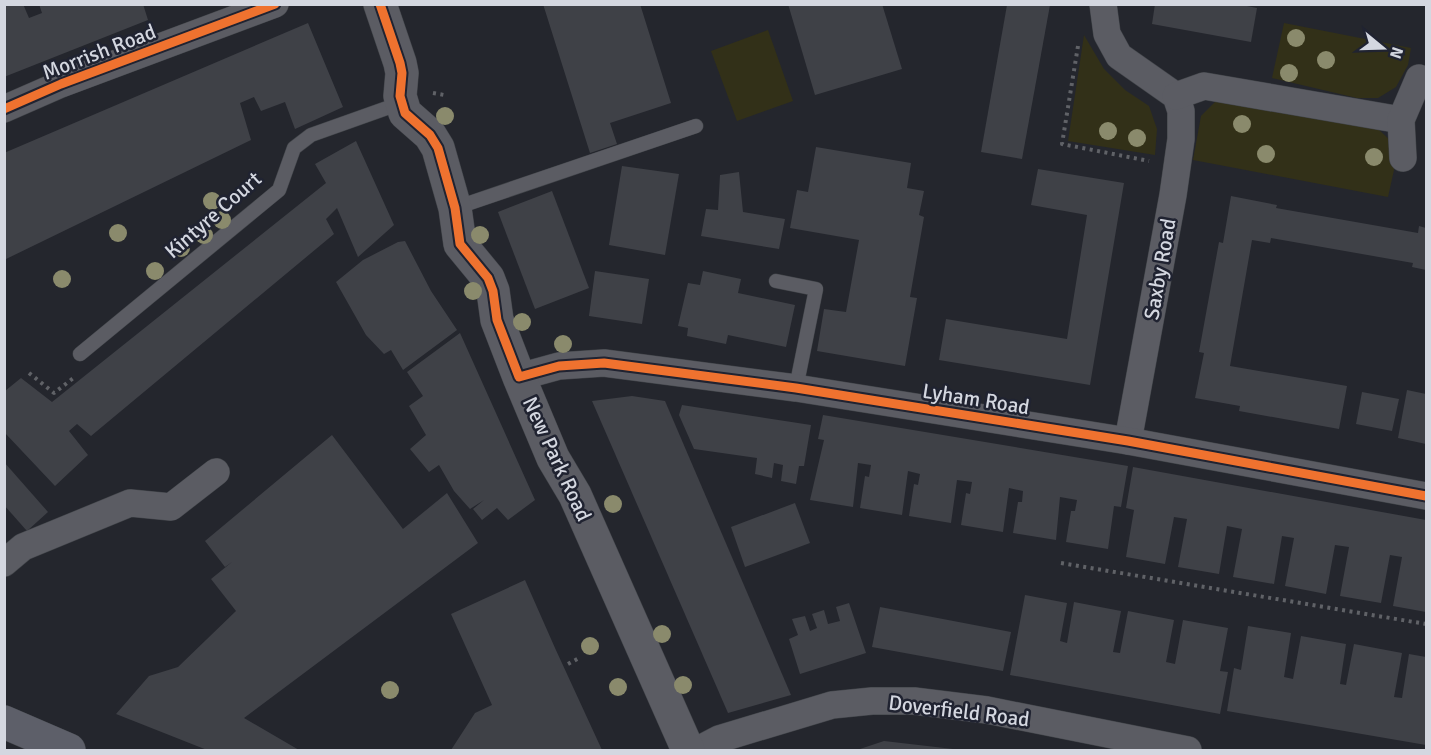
<svg xmlns="http://www.w3.org/2000/svg" width="1431" height="755" viewBox="0 0 1431 755" font-family="Signika,sans-serif">
<rect width="100%" height="100%" fill="#24262d"/>
<g fill="#323018">
<polygon points="1284,23 1411,48 1408,65 1396,87 1378,98 1357,98 1272,78"/>
<polygon points="768,30 793,101 737,121 711,51"/>
<polygon points="1084,35 1104,69 1125,90 1149,106 1157,129 1155,155 1068,141"/>
<polygon points="1216,101 1376,127 1392,142 1394,170 1388,197 1193,160 1201,116"/>
</g>
<g fill="#3f4147">
<polygon points="4,4 23,4 29,18 42,13 39,4 143,4 148,20 4,77"/>
<polygon points="543,4 640,4 671,103 610,123 617,144 590,153"/>
<polygon points="788,4 882,4 902,69 815,95"/>
<polygon points="1155,4 1237,4 1257,8 1251,42 1152,24"/>
<polygon points="1007,5 1050,5 1022,159 981,152"/>
<polygon points="308,23 343,107 295,129 285,102 261,111 254,97 240,103 251,140 4,260 4,153"/>
<polygon points="356,141 394,225 358,257 337,208 326,219 334,234 91,436 77,424 69,431 88,455 55,486 5,433 5,391 21,378 52,402 326,183 315,164"/>
<polygon points="816,147 911,163 907,188 924,191 919,215 924,217 910,297 917,298 905,366 817,351 824,309 846,312 859,240 790,228 797,190 808,192"/>
<polygon points="622,166 679,174 665,255 609,245"/>
<polygon points="1038,169 1124,183 1090,385 939,360 946,319 1067,339 1087,215 1031,205"/>
<polygon points="739,172 743,212 785,219 779,249 701,236 706,209 718,210 720,175"/>
<polygon points="552,191 589,288 535,309 498,212"/>
<polygon points="1231,196 1277,205 1276,208 1418,233 1419,226 1426,228 1426,270 1412,267 1413,263 1271,238 1270,243 1252,240 1230,366 1347,386 1339,429 1239,411 1240,406 1195,398 1204,353 1199,352 1219,242 1223,243"/>
<polygon points="405,241 431,291 457,330 403,370 391,350 384,354 366,335 336,282 363,260 398,242"/>
<polygon points="595,271 649,279 642,324 589,316"/>
<polygon points="703,271 741,279 738,293 795,305 786,347 728,335 726,344 687,336 688,328 678,326 688,283 700,285"/>
<polygon points="460,333 535,500 508,520 497,508 482,520 473,509 484,500 470,509 454,491 439,465 429,472 410,449 426,435 409,406 423,396 407,372"/>
<polygon points="1407,390 1426,394 1426,444 1398,438"/>
<polygon points="1362,392 1399,399 1392,431 1356,424"/>
<polygon points="632,396 665,401 791,695 728,713 592,401"/>
<polygon points="682,405 811,425 804,466 799,466 796,484 781,481 783,465 774,463 772,478 755,474 757,458 694,449 679,415"/>
<polygon points="823,415 1128,466 1121,507 1114,506 1108,549 1066,542 1071,511 1075,511 1077,500 1060,497 1056,540 1013,533 1018,502 1022,502 1023,491 1009,488 1003,532 961,525 966,493 970,494 972,482 957,480 951,523 909,516 914,484 918,485 920,474 908,471 902,515 860,508 865,476 869,477 871,465 858,463 853,507 810,500 824,440 818,439"/>
<polygon points="332,435 403,529 447,493 478,543 244,718 299,750 207,750 116,714 149,676 178,667 236,611 211,579 232,562 225,567 205,541"/>
<polygon points="4,462 48,512 27,531 4,505"/>
<polygon points="1133,467 1426,520 1426,612 1393,606 1402,557 1390,555 1381,603 1340,596 1349,547 1335,545 1326,594 1285,586 1294,538 1282,536 1274,584 1233,577 1242,529 1227,526 1219,574 1178,567 1187,519 1174,517 1165,564 1126,557 1134,510 1126,508"/>
<polygon points="795,503 810,543 745,567 731,527"/>
<polygon points="525,580 555,648 602,750 451,750 475,713 492,705 451,614"/>
<polygon points="1025,595 1067,603 1060,641 1067,643 1074,602 1121,611 1113,652 1120,653 1128,611 1174,620 1166,662 1175,664 1183,620 1228,628 1220,671 1228,672 1220,714 1010,675"/>
<polygon points="849,603 866,653 800,674 789,639 798,635 792,619 805,616 810,631 817,628 812,614 824,610 828,624 840,621 836,607"/>
<polygon points="880,607 1011,632 1003,671 872,647"/>
<polygon points="1248,626 1291,633 1284,677 1293,679 1301,636 1346,644 1340,684 1346,685 1354,644 1402,653 1394,697 1402,698 1409,654 1426,657 1426,745 1227,711 1234,668 1241,670"/>
<polygon points="884,741 953,749 953,750 857,750"/>
</g>
<g fill="none" stroke-linecap="round" stroke-linejoin="round">
<g stroke="#414449" stroke-width="15">
<g id="service">
<polyline points="455,208 696,126"/>
<polyline points="776,281 816,289 796,388"/>
<polyline points="80,354 279,190 294,148 311,135 401,103"/>
</g>
</g>
<g stroke="#414449" stroke-width="28">
<g id="minor">
<polyline points="1103,4 1107,34 1119,56 1176,96 1181,111 1181,139 1173,195 1128,441"/>
<polyline points="1176,96 1204,86 1401,120"/>
<polyline points="4,109 61,84 275,4"/>
<polyline points="1403,158 1401,120 1419,78"/>
<polyline points="519,377 559,366 604,363 796,388 1128,441 1426,496"/>
<polyline points="4,563 23,547 130,503 171,507 216,472"/>
<polyline points="698,750 719,739 832,705 872,701 914,701 987,710 1188,750"/>
</g>
</g>
<g stroke="#414449" stroke-width="34">
<polyline id="tertiary" points="380,4 400,63 402,73 400,96 405,113 430,135 438,148 455,208 460,244 488,278 493,291 497,320 519,377 553,458 575,495 688,750"/>
</g>
<g stroke="#414449" stroke-width="34">
<polyline id="trunk" points="4,722 69,750"/>
</g>
<g stroke="#606267" stroke-width="4" stroke-dasharray="3 4.5" stroke-linecap="butt">
<polyline points="1078,46 1062,144 1149,161"/>
<polyline points="433,93 444,95"/>
<polyline points="29,373 54,393 76,376"/>
<polyline points="1061,563 1426,624"/>
<polyline points="568,664 581,657"/>
</g>
<use href="#service" stroke="#5b5c63" stroke-width="14"/>
<use href="#minor" stroke="#5b5c63" stroke-width="27"/>
<use href="#tertiary" stroke="#5b5c63" stroke-width="33"/>
<use href="#trunk" stroke="#5d5f69" stroke-width="33"/>
<g stroke="#202331" stroke-width="13">
<g id="cycleway">
<polyline points="380,4 400,63 402,73 400,96 405,113 430,135 438,148 455,208 460,244 488,278 493,291 497,320 519,377 559,366 604,363 796,388 1128,441 1426,496"/>
<polyline points="4,109 61,84 275,4"/>
</g>
</g>
<use href="#cycleway" stroke="#ef722f" stroke-width="9"/>
</g>
<g fill="#8a8a6c">
<circle cx="1296" cy="38" r="9"/>
<circle cx="1326" cy="60" r="9"/>
<circle cx="1289" cy="73" r="9"/>
<circle cx="445" cy="116" r="9"/>
<circle cx="1242" cy="124" r="9"/>
<circle cx="1108" cy="131" r="9"/>
<circle cx="1137" cy="138" r="9"/>
<circle cx="1266" cy="154" r="9"/>
<circle cx="1374" cy="157" r="9"/>
<circle cx="212" cy="201" r="9"/>
<circle cx="222" cy="220" r="9"/>
<circle cx="118" cy="233" r="9"/>
<circle cx="204" cy="235" r="9"/>
<circle cx="480" cy="235" r="9"/>
<circle cx="181" cy="248" r="9"/>
<circle cx="155" cy="271" r="9"/>
<circle cx="62" cy="279" r="9"/>
<circle cx="473" cy="291" r="9"/>
<circle cx="522" cy="322" r="9"/>
<circle cx="563" cy="344" r="9"/>
<circle cx="613" cy="504" r="9"/>
<circle cx="662" cy="634" r="9"/>
<circle cx="590" cy="646" r="9"/>
<circle cx="683" cy="685" r="9"/>
<circle cx="618" cy="687" r="9"/>
<circle cx="390" cy="690" r="9"/>
</g>
<g text-anchor="middle" stroke-width="5" stroke-linejoin="round" paint-order="stroke">
<g font-size="21" fill="#d4d7e0" stroke="#202331">
<text transform="translate(99 52) rotate(-21)" y="7">Morrish Road</text>
<text transform="translate(213 215) rotate(-41)" y="7">Kintyre Court</text>
<text transform="translate(1160 269) rotate(-80)" y="7">Saxby Road</text>
<text transform="translate(976 399) rotate(9)" y="7">Lyham Road</text>
<text transform="translate(557 459) rotate(65)" y="7">New Park Road</text>
<text transform="translate(959 711) rotate(7)" y="7">Doverfield Road</text>
</g>
</g>
<rect width="1431" height="755" fill="none" stroke="#d4d7e0" stroke-width="12"/>
<g transform="translate(1383 48) rotate(109)" stroke="#202331" stroke-width="4.5" paint-order="stroke">
<path d="M0-4.5L10 22L0 15L-10 22Z" fill="#d4d7e0"/>
<text y="-9" font-size="16" font-weight="bold" text-anchor="middle" fill="#d4d7e0">N</text>
</g>
</svg>
